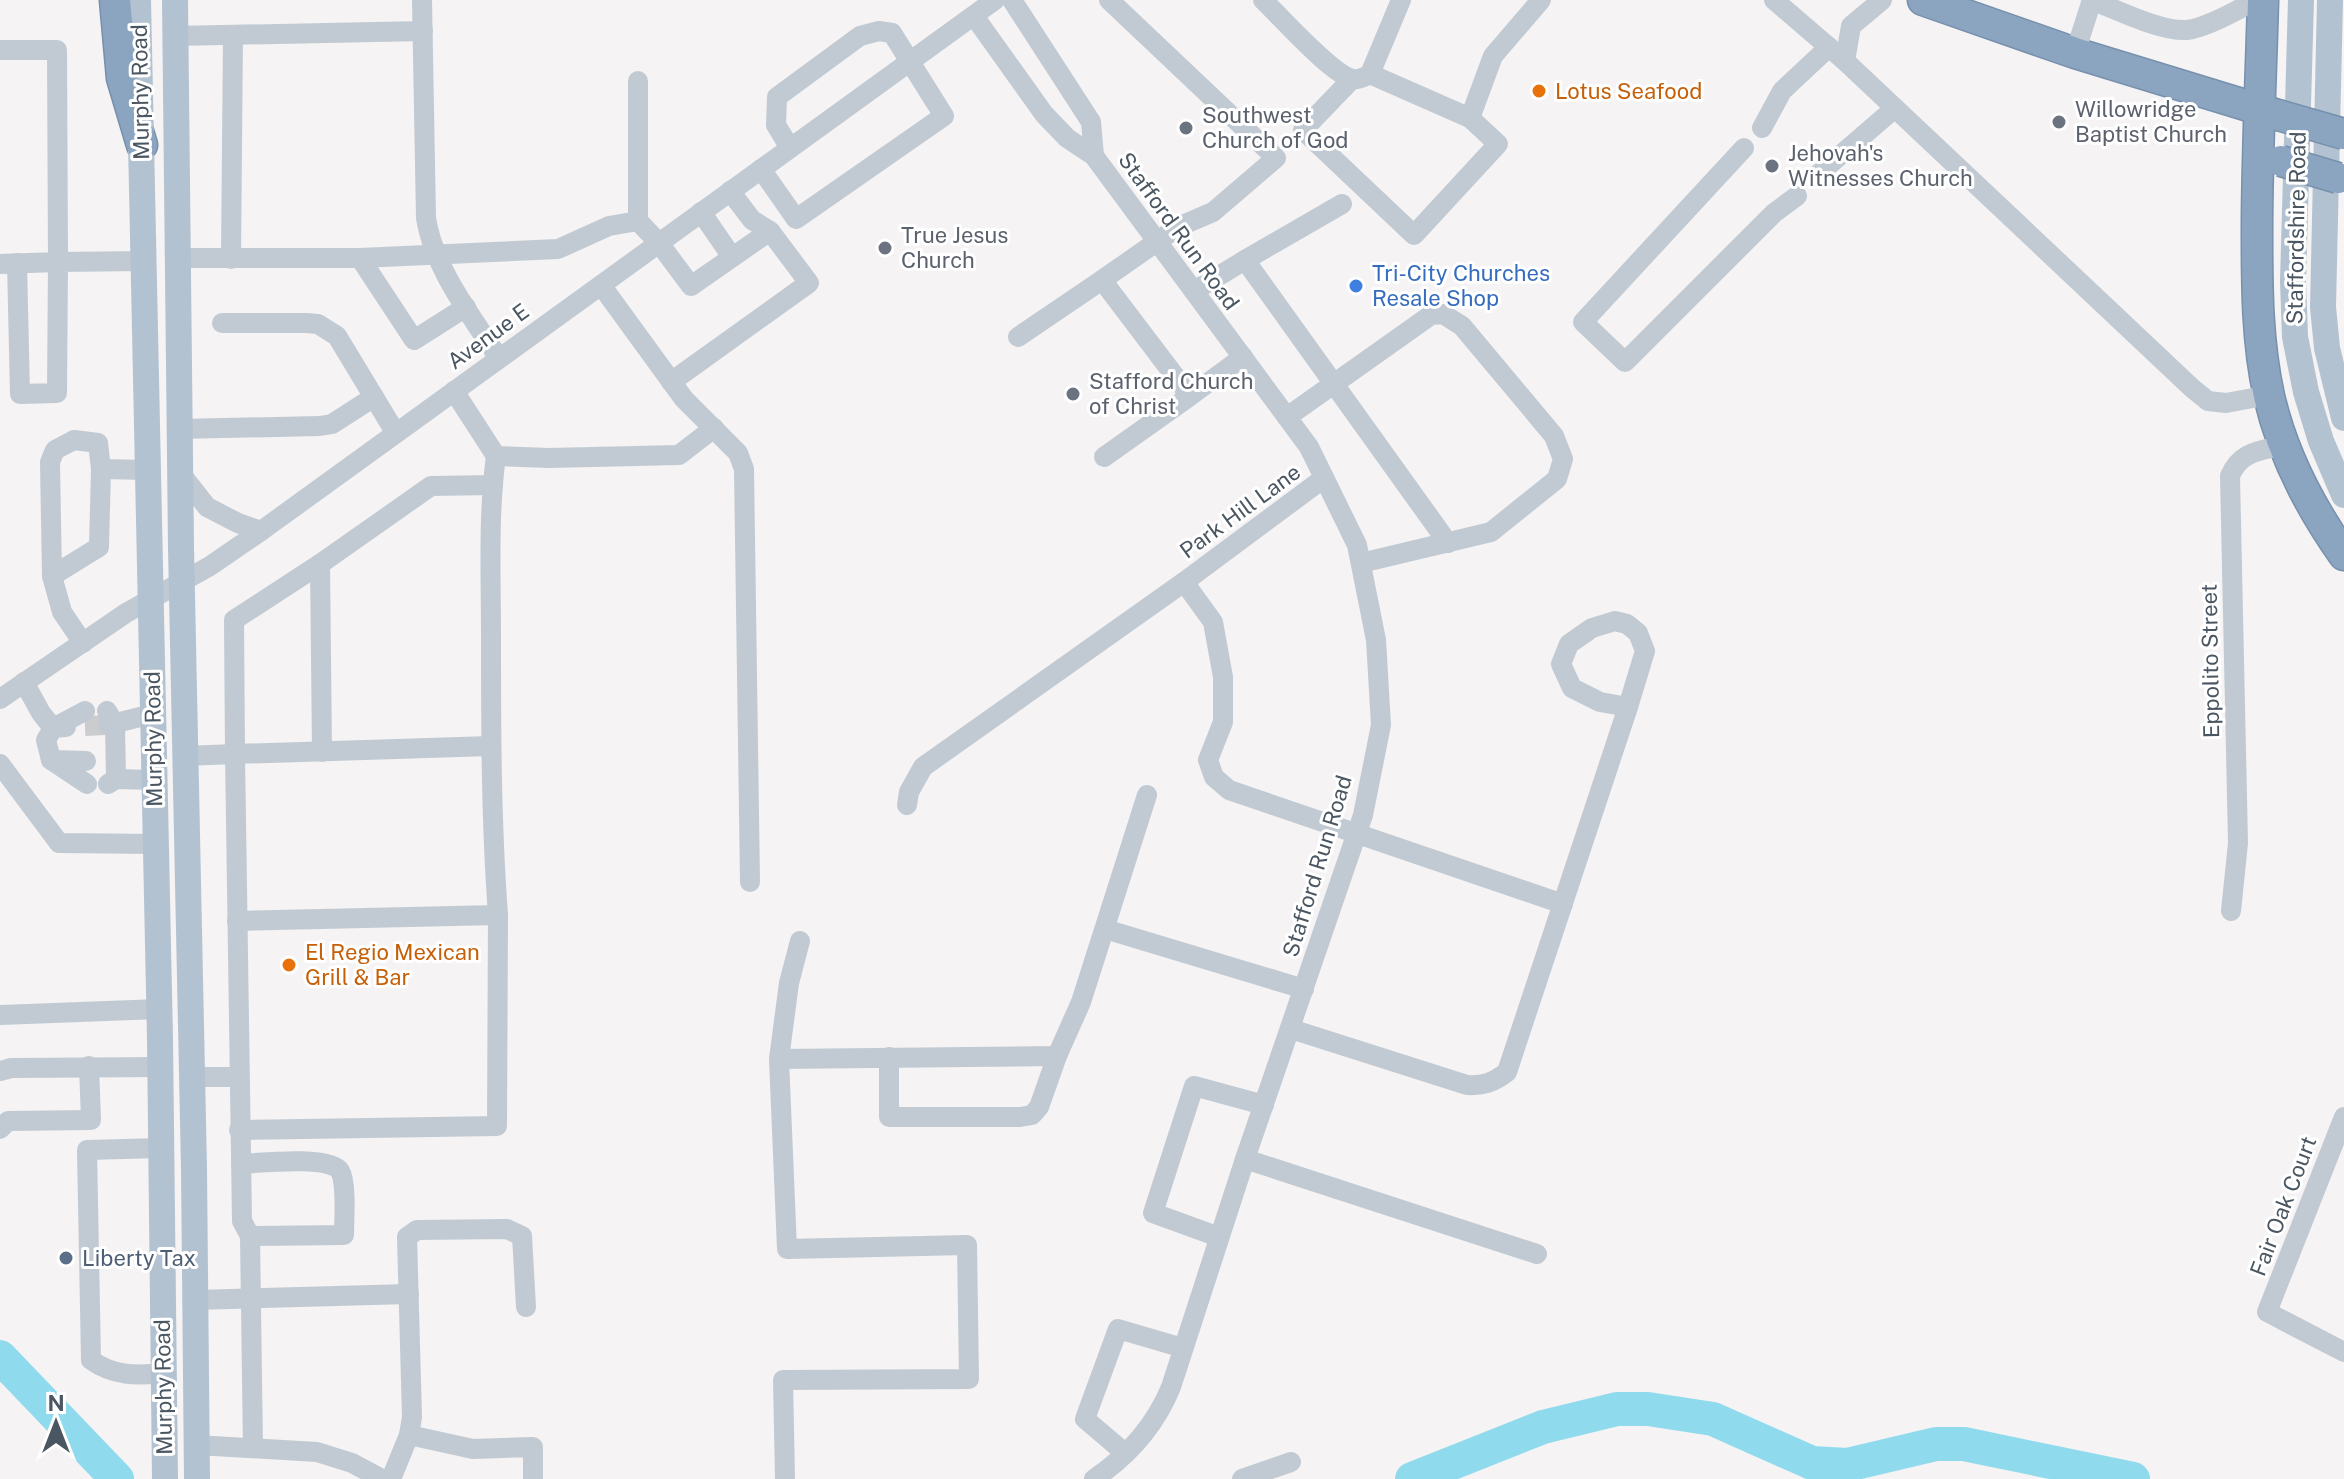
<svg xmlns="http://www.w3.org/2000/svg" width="2344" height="1479" viewBox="0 0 2344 1479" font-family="'Public Sans',sans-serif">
<rect width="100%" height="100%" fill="#f5f3f3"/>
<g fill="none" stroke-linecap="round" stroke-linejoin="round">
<g stroke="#90daee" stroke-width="34">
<polyline points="0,1357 117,1479"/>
<polyline points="1412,1479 1543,1427 1617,1409 1648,1409 1713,1419 1812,1463 1847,1465 1936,1444 1964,1444 2133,1479"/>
</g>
<polyline stroke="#caccce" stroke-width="20" stroke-dasharray="20 10" stroke-linecap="butt" points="85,726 108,725"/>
<g stroke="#7690ad" stroke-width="33">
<g id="highway">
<polyline points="115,0 122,78 142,145"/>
<polyline points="1923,0 2075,53 2278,115"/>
<path d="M2263 0C2261 77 2257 154 2257 232 2257 287 2257 342 2269 396 2282 453 2310 507 2344 555"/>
</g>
</g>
<g stroke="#c1cad2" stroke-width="20">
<path d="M422 0 426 218C434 269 471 315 498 357"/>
<polyline points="1012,0 1091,122 1094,156"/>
<polyline points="1109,0 1276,158 1213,212 1178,227 1102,280 1190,396 1243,357"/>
<path d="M1263 0C1281 17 1332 75 1353 79 1359 80 1365 77 1370 74L1401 0"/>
<polyline points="1774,0 1845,61 2192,388 2208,401 2226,403 2269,395"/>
<path d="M2091 0C2116 9 2160 32 2187 30 2205 28 2239 10 2255 0"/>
<path d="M974 16 1044 114 1067 138 1094 156 1309 447 1357 545 1376 640 1381 725 1363 815 1245 1159 1171 1387C1155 1426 1128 1456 1094 1479"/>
<polyline points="175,36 423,31"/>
<polyline points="0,50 57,50 58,262 0,264"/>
<polyline points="2075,53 2092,0"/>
<polyline points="1845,61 1851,26 1882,0"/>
<polyline points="1370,74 1470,118 1493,56 1541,0"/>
<polyline points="1352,79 1303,130 1414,235 1498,144 1470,118"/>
<polyline points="1762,128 1782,91 1829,47"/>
<polyline points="1744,148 1583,322 1625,362 1774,213 1797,196"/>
<polyline points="761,169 796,219 944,116 892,33 879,31 860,36 777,97 776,125 790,148"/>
<polyline points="1815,177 1895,108"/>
<polyline points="701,212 732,257"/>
<polyline points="638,221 638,81"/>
<polyline points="179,258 360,258 558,249 609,226 638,221 659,243 691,286 770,231"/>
<polyline points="360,258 414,340 466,307"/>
<polyline points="231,259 233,35"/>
<polyline points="1245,260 1342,204"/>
<polyline points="17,263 20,394 57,393 58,262 145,261"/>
<polyline points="601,285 684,399 738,453 744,469 750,882"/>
<polyline points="1194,291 1245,260 1448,543"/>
<polyline points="222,323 306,323 318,324 337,336 395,432"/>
<polyline points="1018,337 1102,280"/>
<polyline points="671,382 809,283 770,231 752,220 730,191"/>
<polyline points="454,391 496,456 549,458 679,455 714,428"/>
<polyline points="1287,417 1431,315 1443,314 1462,326 1554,436 1563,459 1557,479 1491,532 1361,563"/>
<polyline points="180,429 320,426 332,424 374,397"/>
<path d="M496 456C488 515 491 575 491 634 491 727 491 821 498 915"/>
<polyline points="1104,457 1190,396"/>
<polyline points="181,474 207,507 238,523 261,531"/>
<polyline points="320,564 322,752"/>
<polyline points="52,576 50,462 55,450 74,440 98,443 101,469"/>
<polyline points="1184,582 1213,622 1223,677 1223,722 1208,760 1214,777 1229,790 1563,904"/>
<polyline points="83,643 62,612 52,576 99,547 101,469 148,470"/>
<polyline points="24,682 41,713 53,728 66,727"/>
<polyline points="0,699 126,613 210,566 261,531 995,0"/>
<polyline points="85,711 53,728 46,740 51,760 87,784"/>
<polyline points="107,711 115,725 116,779 108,784"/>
<polyline points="108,725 152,714"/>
<polyline points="491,746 235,754 234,620 320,564 431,486 493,485"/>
<polyline points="184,756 235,754 242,1221 250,1236 253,1448"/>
<polyline points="51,760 86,761"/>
<polyline points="0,764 59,843 156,844"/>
<polyline points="116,779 154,780"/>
<polyline points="907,805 909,792 923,767 1184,582 1324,478"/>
<path d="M2231 911 2238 843 2230 476C2240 451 2260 451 2284 445"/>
<polyline points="237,921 498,915 497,1126 239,1130"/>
<polyline points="1105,929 1304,989"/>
<polyline points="0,1015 160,1009"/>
<path d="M1291 1029 1467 1085C1484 1086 1494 1082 1507 1072L1628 707 1645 651 1638 633 1627 624 1615 621 1592 628 1569 644 1561 664 1572 688 1600 702 1628 707"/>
<polyline points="889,1057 889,1117 1020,1117 1032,1115 1039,1107 1057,1056"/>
<polyline points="779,1059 1057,1056 1081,1002 1147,795"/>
<polyline points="0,1071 11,1068 161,1067"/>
<polyline points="191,1077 239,1077"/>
<polyline points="2344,1117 2267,1312 2344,1352"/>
<polyline points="0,1129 8,1121 91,1120 89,1066"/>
<path d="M161 1148 87 1150 91 1360C113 1376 137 1376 163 1373"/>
<polyline points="1245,1159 1537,1254"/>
<path d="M241 1164C259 1163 331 1155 340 1171 347 1183 344 1221 344 1235L250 1236"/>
<polyline points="1219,1237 1153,1213 1194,1086 1264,1105"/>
<polyline points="195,1300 409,1294"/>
<polyline points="409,1435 412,1417 407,1237 417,1230 507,1229 522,1236 526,1307"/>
<polyline points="196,1445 317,1452 352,1463 382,1479"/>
<polyline points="1125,1453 1085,1419 1118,1329 1183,1348"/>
<polyline points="391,1479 409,1435 473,1449 533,1447 533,1479"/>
<polyline points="785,1479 783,1380 969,1379 967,1245 787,1249 779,1059 789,983 800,941"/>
<polyline points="1242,1479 1291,1462"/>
</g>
<g stroke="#b3c2d1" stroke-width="26">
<polyline points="138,0 160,1039 165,1479"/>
<polyline points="175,0 181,547 194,1169 197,1479"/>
<polyline points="2301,0 2293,281 2295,337 2306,392 2321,441 2344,495"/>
<polyline points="2330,0 2323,307 2327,348 2344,418"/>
</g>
<use href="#highway" stroke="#8ba5c1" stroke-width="30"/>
<g stroke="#7690ad" stroke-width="33" stroke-linecap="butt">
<g id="highway-bridge">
<polyline points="2278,115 2344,134"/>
<polyline points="2281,161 2338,178"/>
</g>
</g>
<use href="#highway-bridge" stroke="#8ba5c1" stroke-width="30"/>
</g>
<g fill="#e8710a" stroke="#fff" stroke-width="3">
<circle cx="1539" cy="91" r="8"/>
<circle cx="289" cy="965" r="8"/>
</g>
<g fill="#6b7280" stroke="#fff" stroke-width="3">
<circle cx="2059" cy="122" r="8"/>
<circle cx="1186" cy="128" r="8"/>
<circle cx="1772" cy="166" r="8"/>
<circle cx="885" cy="248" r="8"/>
<circle cx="1073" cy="394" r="8"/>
</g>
<circle fill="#3f7fe0" stroke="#fff" stroke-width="3" cx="1356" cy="286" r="8"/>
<circle fill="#5c6f8a" stroke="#fff" stroke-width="3" cx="66" cy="1258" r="8"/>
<g text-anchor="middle" stroke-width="6" stroke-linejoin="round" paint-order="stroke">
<g font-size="22" fill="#c56008" stroke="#fff" text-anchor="start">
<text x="1555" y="99">Lotus Seafood</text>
<text x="305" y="960">El Regio Mexican<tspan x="305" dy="25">Grill &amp; Bar</tspan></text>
</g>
<g font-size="22" fill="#4a5661" stroke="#fff">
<text transform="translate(140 92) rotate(-91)" y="8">Murphy Road</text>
<text transform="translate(2296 228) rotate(-89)" y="8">Staffordshire Road</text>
<text transform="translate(1179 231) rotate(54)" y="8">Stafford Run Road</text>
<text transform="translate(488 336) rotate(-36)" y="8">Avenue E</text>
<text transform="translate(1240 511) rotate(-36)" y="8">Park Hill Lane</text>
<text transform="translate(2210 661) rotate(-91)" y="8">Eppolito Street</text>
<text transform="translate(153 739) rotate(-91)" y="8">Murphy Road</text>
<text transform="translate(1317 866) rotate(-73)" y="8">Stafford Run Road</text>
<text transform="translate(2283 1206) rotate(-69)" y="8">Fair Oak Court</text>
<text transform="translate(163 1387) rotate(-91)" y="8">Murphy Road</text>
</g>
<g font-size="22" fill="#5b616d" stroke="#fff" text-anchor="start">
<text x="2075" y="117">Willowridge<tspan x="2075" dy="25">Baptist Church</tspan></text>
<text x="1202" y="123">Southwest<tspan x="1202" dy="25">Church of God</tspan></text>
<text x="1788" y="161">Jehovah's<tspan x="1788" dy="25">Witnesses Church</tspan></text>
<text x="901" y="243">True Jesus<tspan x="901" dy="25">Church</tspan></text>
<text x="1089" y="389">Stafford Church<tspan x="1089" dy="25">of Christ</tspan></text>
</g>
<g font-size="22" fill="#366cbe" stroke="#fff" text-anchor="start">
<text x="1372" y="281">Tri-City Churches<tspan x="1372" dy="25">Resale Shop</tspan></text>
</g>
<g font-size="22" fill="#4e5e75" stroke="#fff" text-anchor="start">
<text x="82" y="1266">Liberty Tax</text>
</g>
</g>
<g transform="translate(56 1423)" stroke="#ffffff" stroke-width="6" paint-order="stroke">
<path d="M0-6L14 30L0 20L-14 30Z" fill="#4a5661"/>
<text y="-12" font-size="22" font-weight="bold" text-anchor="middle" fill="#4a5661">N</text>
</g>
</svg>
